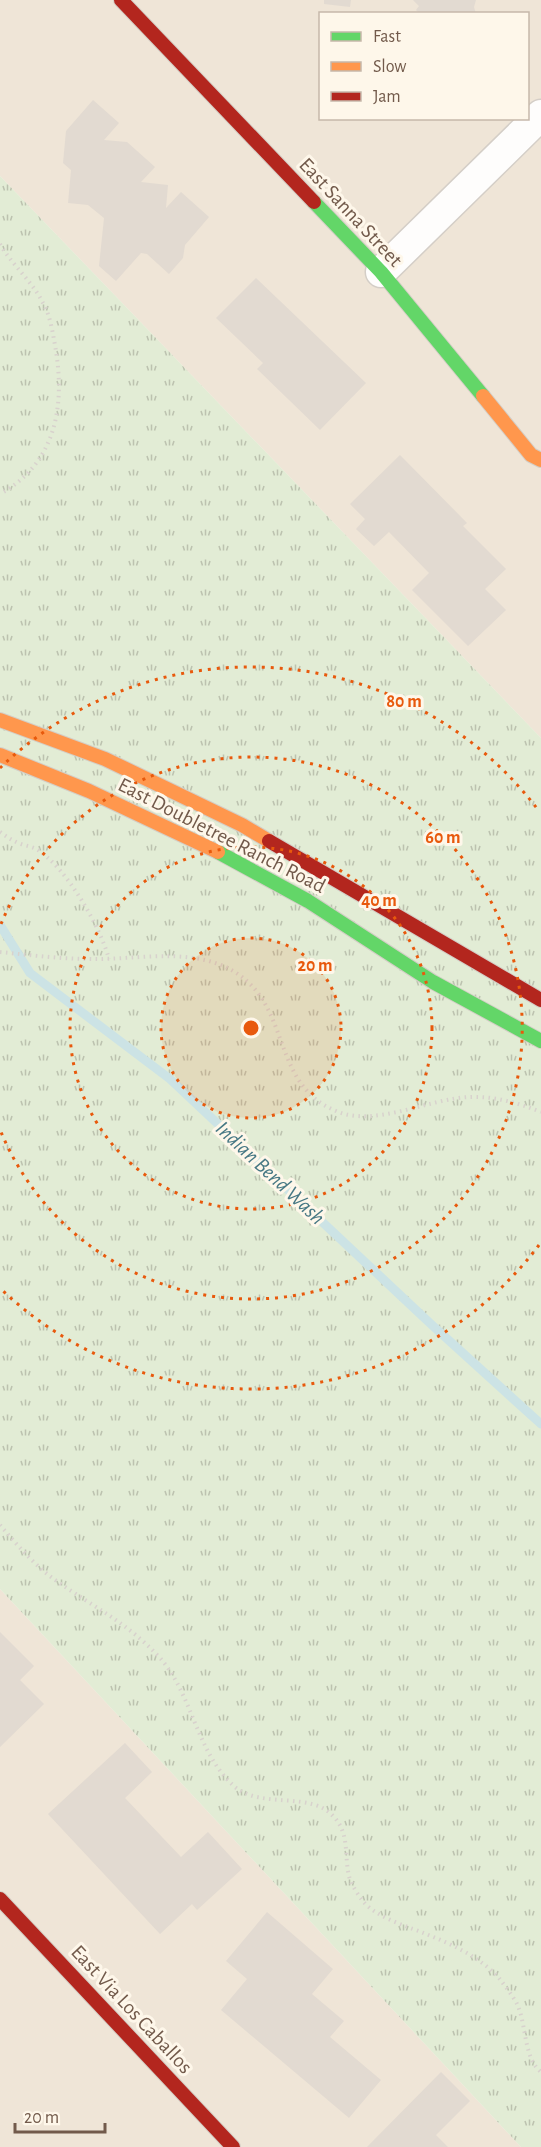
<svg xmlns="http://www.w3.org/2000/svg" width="541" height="2147" viewBox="0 0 541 2147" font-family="'Alegreya Sans',sans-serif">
<defs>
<pattern id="grass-tufts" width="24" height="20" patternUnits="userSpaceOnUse" patternTransform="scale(1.5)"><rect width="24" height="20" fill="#e2ecd5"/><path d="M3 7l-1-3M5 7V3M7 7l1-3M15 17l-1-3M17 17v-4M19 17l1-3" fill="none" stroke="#bcc2af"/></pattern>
</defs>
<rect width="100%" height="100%" fill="#f6f2e9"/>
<g fill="#efe5d7" fill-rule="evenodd">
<path d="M0 0H541V738L0 176ZM320 14H528V118H320Z"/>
<polygon points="0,1589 521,2147 0,2147"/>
</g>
<polygon fill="url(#grass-tufts)" points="0,176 541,738 541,2147 521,2147 0,1589"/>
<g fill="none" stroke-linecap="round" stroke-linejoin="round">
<polyline stroke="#cce3e5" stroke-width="9" points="0,925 30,973 170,1079 433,1326 541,1424"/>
</g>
<g fill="#e2dad1">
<polygon points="324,0 351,0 350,7 324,4"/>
<polygon points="413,0 476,0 474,7 476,14 420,14 416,10 419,6"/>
<polygon points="93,100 119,123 104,140 127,142 155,167 141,182 168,185 166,208 181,192 209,217 185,245 183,258 169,274 147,254 141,253 116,281 99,266 104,218 88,205 68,203 71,170 63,163 66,131"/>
<polygon points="256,278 366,383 320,430 257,369 263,363 216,318"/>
<polygon points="400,455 467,523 463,526 506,569 485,589 506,610 468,646 412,590 429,573 389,532 374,546 356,529 365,519 350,504"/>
<polygon points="0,1632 34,1666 20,1680 44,1704 0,1747"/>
<polygon points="125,1743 152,1772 125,1798 181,1857 208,1832 242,1869 197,1910 192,1904 160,1934 48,1814"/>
<polygon points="267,1912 333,1969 312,1994 344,2021 330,2037 381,2080 349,2118 221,2010 247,1979 226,1961"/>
<polygon points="441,2072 470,2101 436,2135 448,2147 367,2147"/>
</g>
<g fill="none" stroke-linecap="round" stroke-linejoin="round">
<g stroke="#d4cec7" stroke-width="33">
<polyline id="street" points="381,272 541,115"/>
</g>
<g stroke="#d4cec6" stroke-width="16">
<g id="fast">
<polyline points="314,202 381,272 483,396"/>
<polyline points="218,852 308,901 433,982 541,1041"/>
</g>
</g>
<g stroke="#d4cec6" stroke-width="16">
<g id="slow">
<polyline points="483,396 531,455 541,460"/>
<polyline points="0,720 105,759 242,825 269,841"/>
<polyline points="0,755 89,791 218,852"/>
</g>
</g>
<g stroke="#d4cec6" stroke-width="16">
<g id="jam">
<polyline points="121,0 314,202"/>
<polyline points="269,841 541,1000"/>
<polyline points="0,1899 233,2147"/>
</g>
</g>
<g stroke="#d8d2cd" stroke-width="4" stroke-dasharray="1.5 4.5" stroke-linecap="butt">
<path d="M0 244C12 265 32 281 43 303 51 317 53 335 56 351 65 408 55 464 0 494"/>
<path d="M0 832C7 837 13 841 21 844 27 846 33 847 38 850 67 869 100 926 109 959"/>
<path d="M0 952C30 955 60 959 91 959 144 960 210 942 252 986 288 1024 278 1087 336 1111 375 1128 430 1098 470 1097 495 1096 518 1103 541 1112"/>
<path d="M0 1525C18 1546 36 1567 58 1582 95 1608 128 1623 160 1658 193 1695 196 1753 235 1787 262 1809 310 1791 333 1816 350 1833 344 1855 349 1876 351 1884 357 1893 362 1900 374 1916 403 1925 421 1932 449 1943 479 1956 499 1978 505 1986 513 1996 517 2004 527 2025 523 2057 541 2072"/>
</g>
<use href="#street" stroke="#fefdfc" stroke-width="30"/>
<use href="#fast" stroke="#63d668" stroke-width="14"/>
<use href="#slow" stroke="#ff974d" stroke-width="14"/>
<use href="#jam" stroke="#b3261e" stroke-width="14"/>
</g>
<circle cx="251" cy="1028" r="90" fill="#e8590c" fill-opacity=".12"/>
<g fill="none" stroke="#e8590c" stroke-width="3" stroke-dasharray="3 6">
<circle cx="251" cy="1028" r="90"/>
<circle cx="251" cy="1028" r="181"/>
<path d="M1 924A271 271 0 1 1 1 1132"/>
<path d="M539 1245A361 361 0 0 1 0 1288M0 768A361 361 0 0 1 539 811"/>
</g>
<g text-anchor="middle" stroke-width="6" stroke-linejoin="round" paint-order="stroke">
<g font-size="21" fill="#725a4b" stroke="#fef7ea">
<text transform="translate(351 212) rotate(47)" y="7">East Sanna Street</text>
<text transform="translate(222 835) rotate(27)" y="7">East Doubletree Ranch Road</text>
<text transform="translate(132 2009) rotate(47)" y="7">East Via Los Caballos</text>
</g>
<g font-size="22" font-style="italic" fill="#477884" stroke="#fef7ea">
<text transform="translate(271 1172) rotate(43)" y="8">Indian Bend Wash</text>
</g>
</g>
<circle cx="251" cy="1028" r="9" fill="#e8590c" stroke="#fef7ea" stroke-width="3"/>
<g font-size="18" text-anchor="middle" font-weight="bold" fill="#e8590c" stroke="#fef7ea" stroke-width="6" stroke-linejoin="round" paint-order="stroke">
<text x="404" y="707">80 m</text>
<text x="443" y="843">60 m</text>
<text x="379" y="906">40 m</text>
<text x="315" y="971">20 m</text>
</g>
<rect x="319" y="12" width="210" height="108" fill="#fef7ea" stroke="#c6b8aa" stroke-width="1.5"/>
<rect x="331" y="32" width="30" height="9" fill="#63d668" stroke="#c6b8aa" stroke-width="1.5"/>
<text x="373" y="42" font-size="18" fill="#725a4b">Fast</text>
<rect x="331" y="62" width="30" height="9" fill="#ff974d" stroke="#c6b8aa" stroke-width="1.5"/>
<text x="373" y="72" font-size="18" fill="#725a4b">Slow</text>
<rect x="331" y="92" width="30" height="9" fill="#b3261e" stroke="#c6b8aa" stroke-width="1.5"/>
<text x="373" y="102" font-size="18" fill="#725a4b">Jam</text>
<path d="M15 2123v9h90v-9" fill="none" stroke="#725a4b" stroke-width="3"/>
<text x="24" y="2123" font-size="18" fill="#725a4b" stroke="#fef7ea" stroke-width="4.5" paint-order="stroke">20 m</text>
</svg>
